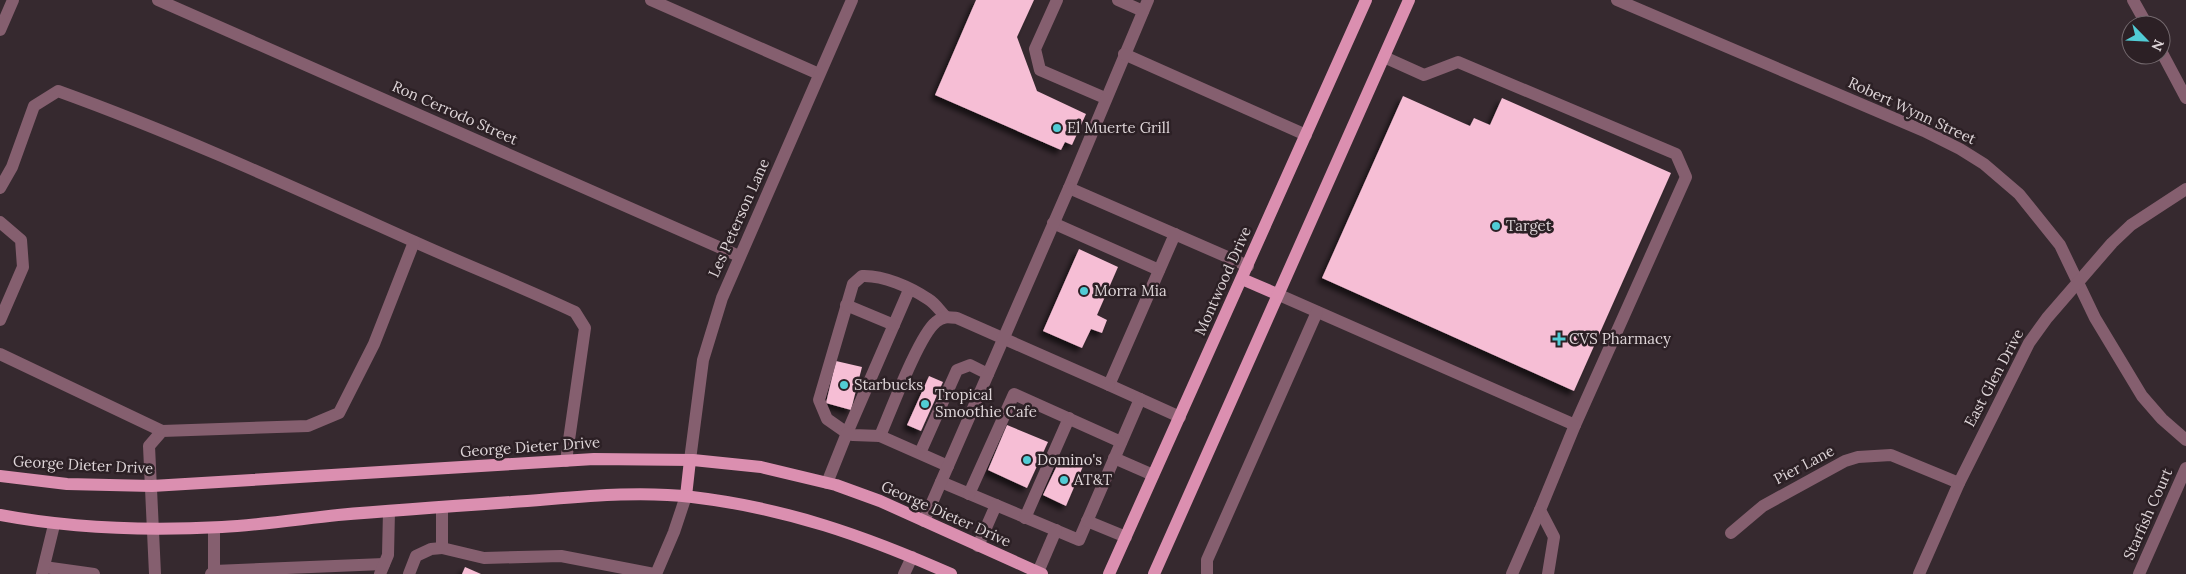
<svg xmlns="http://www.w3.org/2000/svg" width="2186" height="574" viewBox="0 0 2186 574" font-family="Lora,serif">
<defs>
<filter id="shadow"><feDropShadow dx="-4.5" dy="4.5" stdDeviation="2.5" flood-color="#0009"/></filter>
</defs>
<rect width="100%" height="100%" fill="#36292f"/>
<g fill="#f6bed5" filter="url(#shadow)">
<polygon points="976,0 1034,0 1017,37 1037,91 1086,114 1072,145 1065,142 1061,150 935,95"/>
<polygon points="1403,96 1470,126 1474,118 1490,125 1502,98 1671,173 1574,391 1322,278"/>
<polygon points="1079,249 1118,267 1097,315 1107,320 1102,333 1091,329 1082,348 1043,331"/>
<polygon points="836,361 862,367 851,410 826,403"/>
<polygon points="929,376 943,382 921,431 907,425"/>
<polygon points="1007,425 1048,442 1027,488 988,470"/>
<polygon points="1062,455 1084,464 1066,506 1043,495"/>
<polygon points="465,567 481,574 462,574"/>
</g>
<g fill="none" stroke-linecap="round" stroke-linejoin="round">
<g stroke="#855f6f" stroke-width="12">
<polyline points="158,0 739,256"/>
<polyline points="651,0 819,74"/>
<polyline points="1057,0 1035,49 1040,70 1105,98"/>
<polyline points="1118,0 1143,11"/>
<polyline points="1148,0 1069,188 1248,266"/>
<polyline points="1617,0 1924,131 1960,149 1984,164 2019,194 2060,245 2095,318 2142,396 2162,419 2186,440"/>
<polyline points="2133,0 2147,25"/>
<polyline points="0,30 13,0"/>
<polyline points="2161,51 2186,98"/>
<polyline points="1124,54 1306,135"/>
<polyline points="1384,57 1424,75 1458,62 1676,154 1686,177 1575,425"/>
<path d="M0 188 12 167 34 106 58 91C180 135 297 189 415 242 468 266 522 287 575 312L585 328 566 461"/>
<polyline points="0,222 21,240 23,267 0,320"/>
<polyline points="1053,223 1159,270"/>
<polyline points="1175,234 1109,385 1180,417"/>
<path d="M909 290 847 433 827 419 819 400 853 284 862 276C883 275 910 287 928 299 935 303 940 311 945 316"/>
<polyline points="1277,294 1575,425 1540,510 1554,537 1548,574"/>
<polyline points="846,305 894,325"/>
<polyline points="0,354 162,431"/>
<path d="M880 436C890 413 919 335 936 322 943 316 948 317 957 318L1109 385"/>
<polyline points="920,453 957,370 970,365 988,374"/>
<polyline points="1114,458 1153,475"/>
<polyline points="690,460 703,360 722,298 852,0"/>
<polyline points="941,482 1079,540 1140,399"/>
<polyline points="827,483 847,433 853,435 880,436 948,466"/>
<polyline points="969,494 1014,394 1121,442"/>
<polyline points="1025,518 1069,418"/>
<polyline points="924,521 1069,188"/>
<polyline points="1087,521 1126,537"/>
<polyline points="1731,533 1763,506 1845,461 1858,457 1891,455 1959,483"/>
<polyline points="978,546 996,505"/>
<polyline points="442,548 484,558 561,556 654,574"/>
<polyline points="44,567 94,574"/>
<polyline points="214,571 384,564"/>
<polyline points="1038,572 1056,530"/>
<polyline points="42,574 54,525"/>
<polyline points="155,574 149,446 162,431 308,426 339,413 374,344 414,242"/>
<polyline points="211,574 214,571 214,528"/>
<polyline points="380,574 388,555 389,511"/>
<polyline points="409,574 416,556 431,549 442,548 442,507"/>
<polyline points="656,574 674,532 686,496"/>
<polyline points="904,574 912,557"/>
<polyline points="1207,574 1207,560 1317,312"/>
<polyline points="1512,574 1540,510"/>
<polyline points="1919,574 1959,483 2029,343 2047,318 2112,243 2131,225 2186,189"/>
<polyline points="2139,574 2186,468"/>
</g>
<g stroke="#db8fb0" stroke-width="12">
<polyline points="1242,279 1277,294"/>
<polyline points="0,476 67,484 152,486 594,459 693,460 761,467 836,485 880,501 1042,574"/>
<polyline points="686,496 690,460"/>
<path d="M0 515C74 529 147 531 222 527 261 525 300 519 338 515 396 510 454 506 512 502 571 498 633 490 692 497 786 508 865 536 951 574"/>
<polyline points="1109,574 1366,0"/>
<polyline points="1154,574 1409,0"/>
</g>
</g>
<g fill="#51ccd5" stroke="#2c2025" stroke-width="2">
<circle cx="1057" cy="128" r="5"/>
<circle cx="1496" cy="226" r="5"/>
<circle cx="1084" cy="291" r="5"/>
<path d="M1556.5 331.5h5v5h5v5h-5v5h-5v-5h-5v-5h5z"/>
<circle cx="844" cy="385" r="5"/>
<circle cx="925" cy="404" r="5"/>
<circle cx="1027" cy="460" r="5"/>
<circle cx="1064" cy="480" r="5"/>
</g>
<g text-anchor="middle" stroke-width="5" stroke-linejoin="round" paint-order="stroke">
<g font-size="15" fill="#ded5d8" stroke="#2c2025">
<text transform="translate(1912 111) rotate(25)" y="5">Robert Wynn Street</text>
<text transform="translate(455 113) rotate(24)" y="5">Ron Cerrodo Street</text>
<text transform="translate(739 218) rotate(-66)" y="5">Les Peterson Lane</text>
<text transform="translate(1223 281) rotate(-66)" y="5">Montwood Drive</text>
<text transform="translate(1994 378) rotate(-62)" y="5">East Glen Drive</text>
<text transform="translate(530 447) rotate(-4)" y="5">George Dieter Drive</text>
<text transform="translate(83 465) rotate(3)" y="5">George Dieter Drive</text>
<text transform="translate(1804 465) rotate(-28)" y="5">Pier Lane</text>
<text transform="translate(946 514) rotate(24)" y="5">George Dieter Drive</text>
<text transform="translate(2148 514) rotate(-66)" y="5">Starfish Court</text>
</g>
<g font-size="15" fill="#ded5d8" stroke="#2c2025" text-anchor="start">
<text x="1067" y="133">El Muerte Grill</text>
<text x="1506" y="231">Target</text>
<text x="1094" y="296">Morra Mia</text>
<text x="1569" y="344">CVS Pharmacy</text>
<text x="854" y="390">Starbucks</text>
<text x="935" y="400">Tropical<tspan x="935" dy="17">Smoothie Cafe</tspan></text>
<text x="1037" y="465">Domino's</text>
<text x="1074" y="485">AT&amp;T</text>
</g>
</g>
<g transform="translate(2146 40) rotate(114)"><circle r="24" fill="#2c2025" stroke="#73686d"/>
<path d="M0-4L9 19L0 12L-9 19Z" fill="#51ccd5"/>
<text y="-8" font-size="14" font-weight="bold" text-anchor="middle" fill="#ded5d8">N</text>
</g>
</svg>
